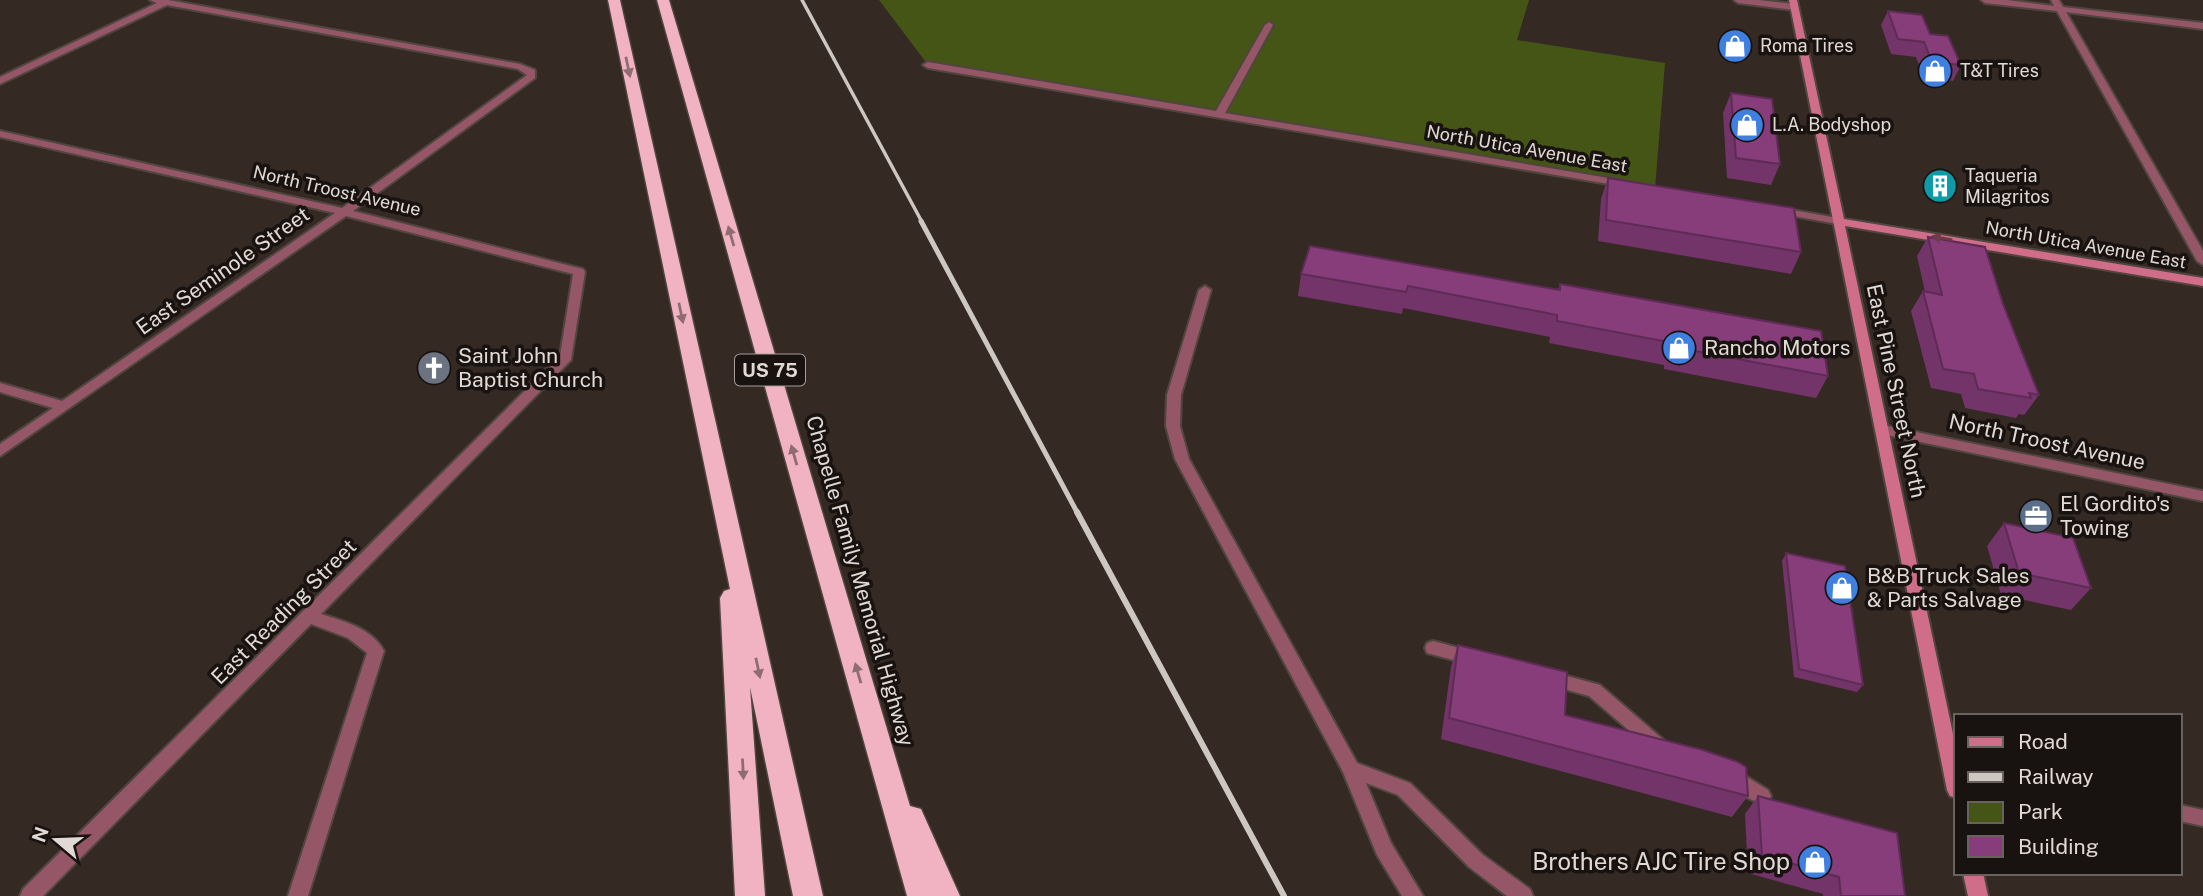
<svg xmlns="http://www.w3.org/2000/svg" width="2203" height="896" viewBox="0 0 2203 896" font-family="'Public Sans',sans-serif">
<rect width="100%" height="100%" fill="#342923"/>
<polygon fill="#455516" points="879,0 1529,0 1517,40 1665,63 1655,189 928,65"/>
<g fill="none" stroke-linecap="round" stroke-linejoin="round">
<g stroke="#50453f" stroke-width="4">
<g id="lane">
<polygon points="1205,286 1211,290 1181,395 1180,426 1189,459 1357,763 1410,783 1483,855 1530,889 1533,896 1507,896 1469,867 1398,795 1366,783 1391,843 1423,896 1402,896 1377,855 1343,772 1175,459 1166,426 1167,395 1199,290"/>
<polygon points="1433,641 1478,653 1480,658 1478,663 1472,665 1427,653 1425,648 1427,643"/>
<polygon points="1549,671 1600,685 1666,742 1669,747 1666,752 1660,755 1654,752 1589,696 1543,683 1541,678 1543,673"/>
<path d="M1731 767 1768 790 1771 796 1768 802 1762 804C1749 800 1728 787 1722 775L1725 769Z"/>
</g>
</g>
<g stroke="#50453f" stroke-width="4">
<g id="street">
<path d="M150 0H168L520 64 535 70V78L353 211 583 269 585 272 571 360 321 614C343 621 372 628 384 651L308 896H288L367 653 348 638 311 624 43 896H20L23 889 560 356 573 274 346 216 0 456V444L53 408 0 392V383L62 401 335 213 0 137V131L342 208 527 75 518 69 167 5 0 84V77L157 3Z"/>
<polygon points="1734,0 1759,0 1794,4 1798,7 1794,10 1738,3"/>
<polygon points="1981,0 2007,0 2054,6 2051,0 2059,0 2063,7 2203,23 2203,29 2066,12 2203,251 2203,265 2197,261 2057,11 1985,3"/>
<polygon points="1269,22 1273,25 1225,113 1626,181 1631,184 1626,187 928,68 923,65 928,62 1216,111 1265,25"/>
<polygon points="1777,207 1837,218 1843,221 1837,224 1773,212 1771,210"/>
<polygon points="1882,425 2203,491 2203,501 1877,433 1875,430"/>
<polygon points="2180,805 2203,810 2203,826 2180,821"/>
</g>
</g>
<g stroke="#50453f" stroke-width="4">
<g id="secondary">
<polygon points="1789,0 1797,0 1844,219 2203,278 2203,286 1845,226 1956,748 1956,798 1950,796 1947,790"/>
<polygon points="1963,873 1983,873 1988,896 1968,896"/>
</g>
</g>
<g stroke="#50453f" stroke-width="3">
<g id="highway">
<polygon points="608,0 620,0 823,896 793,896 750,687 765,896 735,896 720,598 724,591 730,589"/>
<polygon points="657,0 669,0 910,806 921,809 960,896 907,896"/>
</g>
</g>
<use href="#lane" fill="#955768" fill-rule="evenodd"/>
<use href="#street" fill="#955768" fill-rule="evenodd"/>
<use href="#secondary" fill="#d06e89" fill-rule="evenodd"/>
<use href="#highway" fill="#f1b3c2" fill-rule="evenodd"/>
<polyline stroke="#cec6c1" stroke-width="3.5" points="802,0 922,222"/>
<polyline stroke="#cec6c1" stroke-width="5" points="921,221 1078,514"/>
<polyline stroke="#cec6c1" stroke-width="6" points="1077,512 1284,896"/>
</g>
<g fill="#733469">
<polygon points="1888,11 1930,34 1961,65 1953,81 1924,77 1916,57 1891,54 1881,25"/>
<polygon points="1731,93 1780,164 1771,185 1727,178 1723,113"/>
<polygon points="1608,178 1801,252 1791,274 1598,241 1601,199"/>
<polygon points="1928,237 2003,304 2039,395 2024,415 2019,414 2016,418 1965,408 1961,394 1931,388 1911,311 1923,291 1925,292 1917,256"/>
<polygon points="1301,274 1558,289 1560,284 1828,376 1816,398 1664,369 1664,365 1549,343 1550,337 1403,308 1402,314 1298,296"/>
<polygon points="2004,523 2091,588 2071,610 2001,595 1987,546"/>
<polygon points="1786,553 1863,685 1857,692 1794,677 1782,561"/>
<polygon points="1458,645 1565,715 1748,796 1732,817 1441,739 1451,667"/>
<polygon points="1758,796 1905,896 1823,896 1823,894 1748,873 1745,814"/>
</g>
<g fill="#863d7a" stroke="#5e2b55" stroke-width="2">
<polygon points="1888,11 1922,15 1930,34 1948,36 1961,65 1932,62 1924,42 1898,39"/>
<polygon points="1731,93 1772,99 1780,164 1736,158"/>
<polygon points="1608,178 1794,208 1801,252 1606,220"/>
<polygon points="1928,237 1985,247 2003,304 2039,395 2029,393 2031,398 1978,389 1974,374 1943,369 1923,291 1942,295"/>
<polygon points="1310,246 1560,290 1560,284 1821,331 1828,376 1674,347 1674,343 1557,321 1557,315 1408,286 1406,292 1301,274"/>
<polygon points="2004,523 2073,538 2091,588 2019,573"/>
<polygon points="1786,553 1845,566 1863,685 1799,669"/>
<polygon points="1458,645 1567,672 1565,715 1703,750 1738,762 1746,767 1748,796 1449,718"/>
<polygon points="1758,796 1897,833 1905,896 1841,896 1839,877 1762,855"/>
</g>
<defs><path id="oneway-solid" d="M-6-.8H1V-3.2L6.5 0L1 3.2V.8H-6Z" transform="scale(1.75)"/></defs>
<g fill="#8f6b72">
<use href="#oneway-solid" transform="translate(628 67) rotate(78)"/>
<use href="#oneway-solid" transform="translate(731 236) rotate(-106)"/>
<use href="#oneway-solid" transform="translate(681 313) rotate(78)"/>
<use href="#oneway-solid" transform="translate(794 455) rotate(-106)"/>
<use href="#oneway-solid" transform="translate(758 668) rotate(78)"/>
<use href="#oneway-solid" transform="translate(858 673) rotate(-106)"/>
<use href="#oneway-solid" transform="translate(743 769) rotate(87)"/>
</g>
<use fill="#6b3c46" href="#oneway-solid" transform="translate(1942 238) rotate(-170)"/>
<defs>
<g id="shop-disc" transform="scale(1.75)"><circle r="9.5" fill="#3f7fe0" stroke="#181310"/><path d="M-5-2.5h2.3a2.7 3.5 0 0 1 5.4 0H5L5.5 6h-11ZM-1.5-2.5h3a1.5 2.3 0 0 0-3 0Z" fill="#fff"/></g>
<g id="building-disc" transform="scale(1.75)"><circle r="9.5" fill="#0f9aa8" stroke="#181310"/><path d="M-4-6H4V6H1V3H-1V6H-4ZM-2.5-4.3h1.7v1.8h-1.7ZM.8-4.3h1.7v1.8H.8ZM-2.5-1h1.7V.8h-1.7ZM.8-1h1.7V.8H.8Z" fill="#fff"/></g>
<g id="church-disc" transform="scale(1.75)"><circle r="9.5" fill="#6b7280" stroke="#181310"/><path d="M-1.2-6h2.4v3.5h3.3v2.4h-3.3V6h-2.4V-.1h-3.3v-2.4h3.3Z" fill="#fff"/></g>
<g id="office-disc" transform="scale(1.75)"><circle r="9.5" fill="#5c6f8a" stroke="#181310"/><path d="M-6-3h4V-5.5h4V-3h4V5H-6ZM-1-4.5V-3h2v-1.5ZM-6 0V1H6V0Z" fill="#fff"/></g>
</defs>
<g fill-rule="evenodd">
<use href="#shop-disc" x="1735" y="46"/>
<use href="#shop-disc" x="1935" y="71"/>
<use href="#shop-disc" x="1747" y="125"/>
<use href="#building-disc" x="1940" y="186"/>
<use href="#shop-disc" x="1679" y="348"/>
<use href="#church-disc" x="434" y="368"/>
<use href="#office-disc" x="2036" y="516"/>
<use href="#shop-disc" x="1842" y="588"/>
<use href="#shop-disc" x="1815" y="862"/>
</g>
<g text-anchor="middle" stroke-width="7" stroke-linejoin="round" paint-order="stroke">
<g font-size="18" fill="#e1d9d5" stroke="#181310" text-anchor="start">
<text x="1760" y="52">Roma Tires</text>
<text x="1960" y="77">T&amp;T Tires</text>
<text x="1772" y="131">L.A. Bodyshop</text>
<text x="1965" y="182">Taqueria<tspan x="1965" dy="21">Milagritos</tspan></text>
</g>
<g font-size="18" fill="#e1d9d5" stroke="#181310">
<text transform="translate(1527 149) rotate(10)" y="6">North Utica Avenue East</text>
<text transform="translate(337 191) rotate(13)" y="6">North Troost Avenue</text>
<text transform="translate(2086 245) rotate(10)" y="6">North Utica Avenue East</text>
</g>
<rect fill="#181310" stroke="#a59e9a" stroke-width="2" x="735" y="354.5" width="70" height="31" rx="5"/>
<g font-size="19" font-weight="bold" fill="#e1d9d5">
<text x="770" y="377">US 75</text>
</g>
<g font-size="21" fill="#e1d9d5" stroke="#181310">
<text transform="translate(223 271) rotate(-35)" y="7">East Seminole Street</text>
<text transform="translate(1896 391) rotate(78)" y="7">East Pine Street North</text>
<text transform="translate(2047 442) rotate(12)" y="7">North Troost Avenue</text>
<text transform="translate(860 581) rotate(74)" y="7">Chapelle Family Memorial Highway</text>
<text transform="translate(284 612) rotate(-45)" y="7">East Reading Street</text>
</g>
<g font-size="21" fill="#e1d9d5" stroke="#181310" text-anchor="start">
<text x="1704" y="355">Rancho Motors</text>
<text x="458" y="363">Saint John<tspan x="458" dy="24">Baptist Church</tspan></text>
<text x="2060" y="511">El Gordito's<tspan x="2060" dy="24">Towing</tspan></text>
<text x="1867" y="583">B&amp;B Truck Sales<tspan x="1867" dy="24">&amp; Parts Salvage</tspan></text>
</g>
<g font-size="24" fill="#e1d9d5" stroke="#181310" text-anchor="end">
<text x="1790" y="870">Brothers AJC Tire Shop</text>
</g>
</g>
<rect x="1954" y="714" width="228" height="161" fill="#181310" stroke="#68625f" stroke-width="2"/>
<rect x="1968" y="737" width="35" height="10" fill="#d06e89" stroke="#68625f" stroke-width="2"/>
<text x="2018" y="749" font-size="21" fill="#e1d9d5">Road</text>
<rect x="1968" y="772" width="35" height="10" fill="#cec6c1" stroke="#68625f" stroke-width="2"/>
<text x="2018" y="784" font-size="21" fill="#e1d9d5">Railway</text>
<rect x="1968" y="802" width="35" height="21" fill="#455516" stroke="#68625f" stroke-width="2"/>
<text x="2018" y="819" font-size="21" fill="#e1d9d5">Park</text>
<rect x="1968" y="836" width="35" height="21" fill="#863d7a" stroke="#68625f" stroke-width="2"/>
<text x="2018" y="854" font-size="21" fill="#e1d9d5">Building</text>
<g transform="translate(56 840) rotate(289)" stroke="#181310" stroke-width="5" paint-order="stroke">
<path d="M0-5L12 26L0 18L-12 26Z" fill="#e1d9d5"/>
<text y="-10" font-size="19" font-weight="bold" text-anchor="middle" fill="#e1d9d5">N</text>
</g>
</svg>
